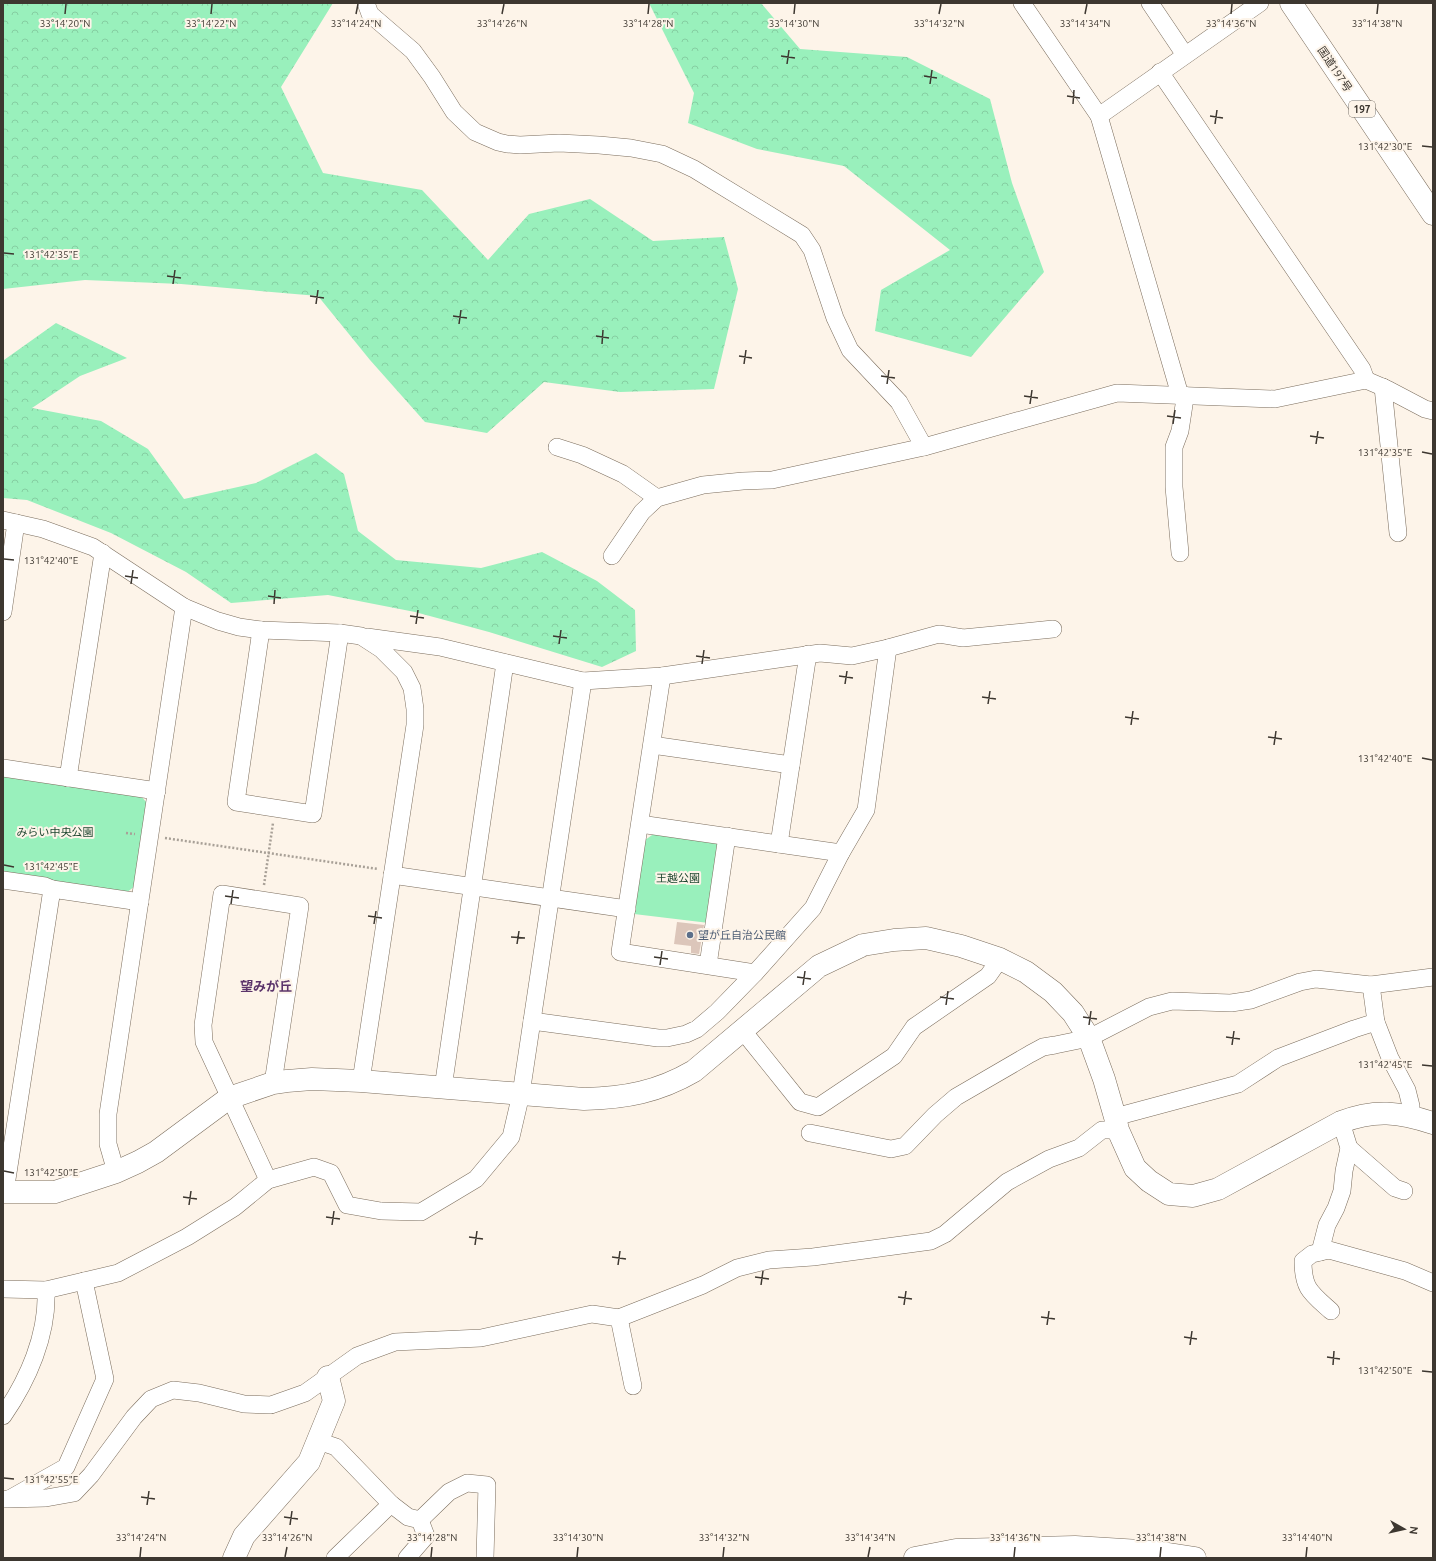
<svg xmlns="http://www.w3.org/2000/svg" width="1436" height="1561" viewBox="0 0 1436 1561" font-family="Ubuntu,'Noto Sans JP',sans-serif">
<defs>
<pattern id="forest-crowns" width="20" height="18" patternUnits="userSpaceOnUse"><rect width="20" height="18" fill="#99f0bc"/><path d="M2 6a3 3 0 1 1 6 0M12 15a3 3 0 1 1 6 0" fill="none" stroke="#85cea2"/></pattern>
</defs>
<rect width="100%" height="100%" fill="#fdf4e9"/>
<g fill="#99f0bc">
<polygon points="3,774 140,795 147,803 135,886 126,893 3,875"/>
<polygon points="655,833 721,843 709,923 634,914 645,840"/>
</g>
<g fill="url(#forest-crowns)">
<polygon points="3,3 333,3 281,87 323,173 422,190 488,260 529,214 590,199 653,241 724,237 738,289 714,389 620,392 544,382 487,433 425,422 370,360 318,296 181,284 85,280 3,289"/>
<polygon points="649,3 761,3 800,49 907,57 990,99 1012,183 1044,272 971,357 875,331 881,290 950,250 844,166 757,149 688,123 694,93"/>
<polygon points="56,323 127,358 80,376 32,408 101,421 148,449 184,499 256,483 316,453 344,474 358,531 396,560 481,568 542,552 597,581 635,610 636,651 602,667 489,632 415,612 328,595 231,603 186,572 111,533 27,500 3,498 4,360"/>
</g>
<polygon fill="#dcc6ba" points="677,922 704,925 699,954 691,953 691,946 674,944"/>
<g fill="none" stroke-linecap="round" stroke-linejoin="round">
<g stroke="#7b6d5d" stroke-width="18">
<g id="minor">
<polyline points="366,3 370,14 413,51 432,77 454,112 475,132 498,142 507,144 520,145 559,143 599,145 631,148 662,154 694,169 802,235 812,250 835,318 850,350 899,402 924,447"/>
<polyline points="1022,3 1099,116 1180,395"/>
<polyline points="1150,3 1185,55"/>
<polyline points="1160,72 1362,369 1366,380"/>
<polyline points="1099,116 1260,3"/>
<polyline points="1383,387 1398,533"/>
<polyline points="557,447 582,455 623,474 657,498"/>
<polyline points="3,520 43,529 93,547 184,607 218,621 239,627 261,630 340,633 361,636 381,649 404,672 412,688 415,709 415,725 361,1081"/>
<polyline points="1180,553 1174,487 1174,447 1180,431 1184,405 1184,395"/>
<polyline points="612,556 642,512 657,498 703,485 743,481 772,480 924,447 1117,393 1275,399 1366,380 1387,389 1425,409 1433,411"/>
<polyline points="3,612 16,523"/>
<polyline points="261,630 236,802 313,814 340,633"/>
<polyline points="367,637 440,647 583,681 662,676 820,653 852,656 888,648 939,634 963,638 1053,629"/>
<polyline points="662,676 620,952 755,973"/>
<polyline points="652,745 791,765"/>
<polyline points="3,768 157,791"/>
<polyline points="68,778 103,553"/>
<polyline points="640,824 841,853"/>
<polyline points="779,844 808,654"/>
<polyline points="392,875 627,909"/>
<polyline points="3,880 45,886 52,889"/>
<polyline points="708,965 727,836"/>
<polyline points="532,1021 658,1038 667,1038 686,1034 697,1029 717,1012 755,973 813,908 841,853 866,810 888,648"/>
<polyline points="743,1031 800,1102 818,1107 894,1056 914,1027 988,976 1000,959"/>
<polyline points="443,1088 505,663"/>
<polyline points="1115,1117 1238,1084 1278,1058 1354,1029 1376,1022"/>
<polyline points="1410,1117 1411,1106 1407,1090 1390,1058 1376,1022 1371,985 1433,977"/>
<polyline points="810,1133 891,1149 905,1146 935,1115 956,1097 1030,1054 1043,1047 1055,1045 1089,1038 1149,1007 1172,1001 1231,1003 1251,1000 1300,982 1316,979 1371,985"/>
<polyline points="1349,1148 1395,1188 1404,1191"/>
<polyline points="116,1172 108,1144 108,1114 184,607"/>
<polyline points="268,1180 204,1042 203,1025 222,894 300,906 273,1083"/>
<polyline points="5,1192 52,889 140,902"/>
<polyline points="1320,1252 1327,1225 1336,1208 1342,1191 1344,1171 1349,1148 1341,1122"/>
<polyline points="3,1289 46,1290 118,1273 187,1237 235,1207 268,1180 314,1167 331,1173 347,1205 381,1211 421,1212 476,1179 511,1137 521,1094 583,681"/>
<path d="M1331 1311C1311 1293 1303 1289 1303 1261L1312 1254 1329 1250 1405 1271 1433 1283"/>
<polyline points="619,1318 703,1285 737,1268 769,1260 813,1257 931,1241 945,1234 1007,1182 1049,1159 1079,1148 1102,1130 1118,1130"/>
<path d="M3 1416C28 1380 48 1335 46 1290"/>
<polyline points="318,1441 336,1447 391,1504 408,1517 420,1520 426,1536 407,1558"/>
<polyline points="11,1498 66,1467 105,1379 84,1281"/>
<polyline points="7,1499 46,1498 74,1493 91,1475 134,1417 151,1399 173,1390 199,1393 244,1404 271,1405 305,1393 357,1356 395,1342 481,1338 592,1314 619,1318 633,1386"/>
<polyline points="420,1520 449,1492 467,1483 487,1485 485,1558"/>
<polyline points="335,1558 391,1504"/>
</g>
</g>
<g stroke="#7b6d5d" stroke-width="23">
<g id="tertiary">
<path d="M3 1192H55L116 1172 138 1162 156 1152 229 1098 273 1083 287 1081 312 1079 361 1081 584 1099C625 1098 658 1092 694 1071L819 966 863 945 894 940 926 938 961 946 1000 959 1026 972 1053 992 1073 1013 1089 1038 1104 1079 1115 1117 1118 1130 1135 1168 1149 1181 1169 1194 1193 1196 1218 1189 1341 1122C1375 1109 1399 1112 1433 1123"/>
<polyline points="234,1558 244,1536 309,1462 334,1401 328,1377"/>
<polyline points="915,1558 956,1550 1075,1547 1156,1552 1195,1558"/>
</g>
</g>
<g stroke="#7b6d5d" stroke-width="23">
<polyline id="trunk" points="1291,3 1433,214"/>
</g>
<g stroke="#a8a097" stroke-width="2.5" stroke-dasharray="2 2" stroke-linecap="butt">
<polyline points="126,833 135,834"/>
<polyline points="165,838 378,869"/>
<polyline points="264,885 273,823"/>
</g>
<use href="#minor" stroke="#fff" stroke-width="17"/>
<use href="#tertiary" stroke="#fff" stroke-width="22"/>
<use href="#trunk" stroke="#fff" stroke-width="22"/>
</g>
<path fill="none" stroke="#3d3730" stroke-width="1.5" d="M65 14 66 4M211 14 212 4M356 14 358 4M502 14 504 4M648 14 649 4M794 14 795 4M939 14 941 4M1085 14 1087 4M1231 14 1232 4M1377 14 1378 4M781 56 795 58M787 64 789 50M924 76 937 78M930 84 932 70M1067 96 1080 98M1073 104 1074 90M1210 116 1223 118M1215 124 1217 110M1422 146 1432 147M4 253 14 254M167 276 181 278M173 284 175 270M310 296 324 298M316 304 318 290M453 316 467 318M459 324 461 310M596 336 609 338M602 344 603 330M739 356 752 358M744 364 746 350M881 376 895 378M887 384 889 370M1024 396 1038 398M1030 404 1032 390M1167 416 1181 418M1173 424 1175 410M1310 436 1324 438M1316 444 1318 431M1422 452 1432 454M4 559 14 560M125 576 138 578M131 584 133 570M268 596 281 598M274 604 275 590M410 616 424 618M416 624 418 610M553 636 567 638M559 644 561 630M696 656 710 658M702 664 704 650M839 676 853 678M845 684 847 671M982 697 996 699M988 704 990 691M1125 717 1139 719M1131 725 1133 711M1268 737 1282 739M1274 745 1276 731M1422 758 1432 760M4 865 14 867M225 896 239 898M231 904 233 890M368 916 382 918M374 924 376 911M511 937 525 938M517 944 519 931M654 957 668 959M660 965 662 951M797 977 811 979M803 985 805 971M940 997 954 999M946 1005 948 991M1083 1017 1097 1019M1089 1025 1091 1011M1226 1037 1240 1039M1232 1045 1234 1031M1422 1065 1432 1066M4 1171 14 1173M183 1197 197 1199M189 1205 191 1191M326 1217 340 1219M332 1225 334 1211M469 1237 483 1239M475 1245 477 1231M612 1257 626 1259M618 1265 620 1251M755 1277 769 1279M761 1285 763 1271M898 1297 912 1299M904 1305 906 1291M1041 1317 1055 1319M1047 1325 1049 1311M1184 1337 1197 1339M1190 1345 1192 1331M1327 1357 1340 1359M1333 1365 1334 1351M1422 1371 1432 1372M4 1478 14 1479M141 1497 155 1499M147 1505 149 1491M284 1517 298 1519M290 1525 292 1511M140 1557 141 1547M285 1557 287 1547M431 1557 432 1547M577 1557 578 1547M723 1557 724 1547M868 1557 870 1547M1014 1557 1015 1547M1160 1557 1161 1547M1306 1557 1307 1547"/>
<circle fill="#5c6f8a" stroke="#fdf4e9" stroke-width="1.5" cx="690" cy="935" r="4"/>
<g text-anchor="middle" stroke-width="4" stroke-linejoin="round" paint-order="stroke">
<rect fill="#fdf4e9" stroke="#777068" stroke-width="1" x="1349" y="101" width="26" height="16" rx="3"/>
<g font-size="10" font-weight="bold" fill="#3d3730">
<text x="1362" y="113">197</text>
</g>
<g font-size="11" fill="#3d3730" stroke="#fdf4e9">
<text transform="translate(1335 69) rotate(56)" y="4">国道197号</text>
</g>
<g font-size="11" fill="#1d452f" stroke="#fdf4e9">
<text x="55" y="836">みらい中央公園</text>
<text x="678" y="882">王越公園</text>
</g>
<g font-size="11" fill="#4e5e75" stroke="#fdf4e9" text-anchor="start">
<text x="698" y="939">望が丘自治公民館</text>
</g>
<g font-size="13" font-weight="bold" fill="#5b346b" stroke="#fdf4e9">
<text x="266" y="991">望みが丘</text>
</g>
</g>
<g font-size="10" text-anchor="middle" fill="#3d3730" stroke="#fdf4e9" stroke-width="4" stroke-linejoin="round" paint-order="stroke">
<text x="65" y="27">33°14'20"N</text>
<text x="211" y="27">33°14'22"N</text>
<text x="356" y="27">33°14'24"N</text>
<text x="502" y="27">33°14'26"N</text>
<text x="648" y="27">33°14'28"N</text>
<text x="794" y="27">33°14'30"N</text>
<text x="939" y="27">33°14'32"N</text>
<text x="1085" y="27">33°14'34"N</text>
<text x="1231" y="27">33°14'36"N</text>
<text x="1377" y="27">33°14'38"N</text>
<text x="1385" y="150">131°42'30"E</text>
<text x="51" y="258">131°42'35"E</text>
<text x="1385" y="456">131°42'35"E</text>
<text x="51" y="564">131°42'40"E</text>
<text x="1385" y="762">131°42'40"E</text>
<text x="51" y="870">131°42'45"E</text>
<text x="1385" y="1068">131°42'45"E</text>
<text x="51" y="1176">131°42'50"E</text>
<text x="1385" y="1374">131°42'50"E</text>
<text x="51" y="1483">131°42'55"E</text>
<text x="141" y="1541">33°14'24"N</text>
<text x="287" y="1541">33°14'26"N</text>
<text x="432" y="1541">33°14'28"N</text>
<text x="578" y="1541">33°14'30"N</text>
<text x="724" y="1541">33°14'32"N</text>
<text x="870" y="1541">33°14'34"N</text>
<text x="1015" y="1541">33°14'36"N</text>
<text x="1161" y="1541">33°14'38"N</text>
<text x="1307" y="1541">33°14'40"N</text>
</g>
<rect width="1436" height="1561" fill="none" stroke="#3d3730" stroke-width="8"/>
<g transform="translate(1404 1529) rotate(98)" stroke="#fdf4e9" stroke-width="3" paint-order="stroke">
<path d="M0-3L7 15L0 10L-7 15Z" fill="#3d3730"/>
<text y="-6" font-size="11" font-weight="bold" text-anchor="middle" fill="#3d3730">N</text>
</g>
</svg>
